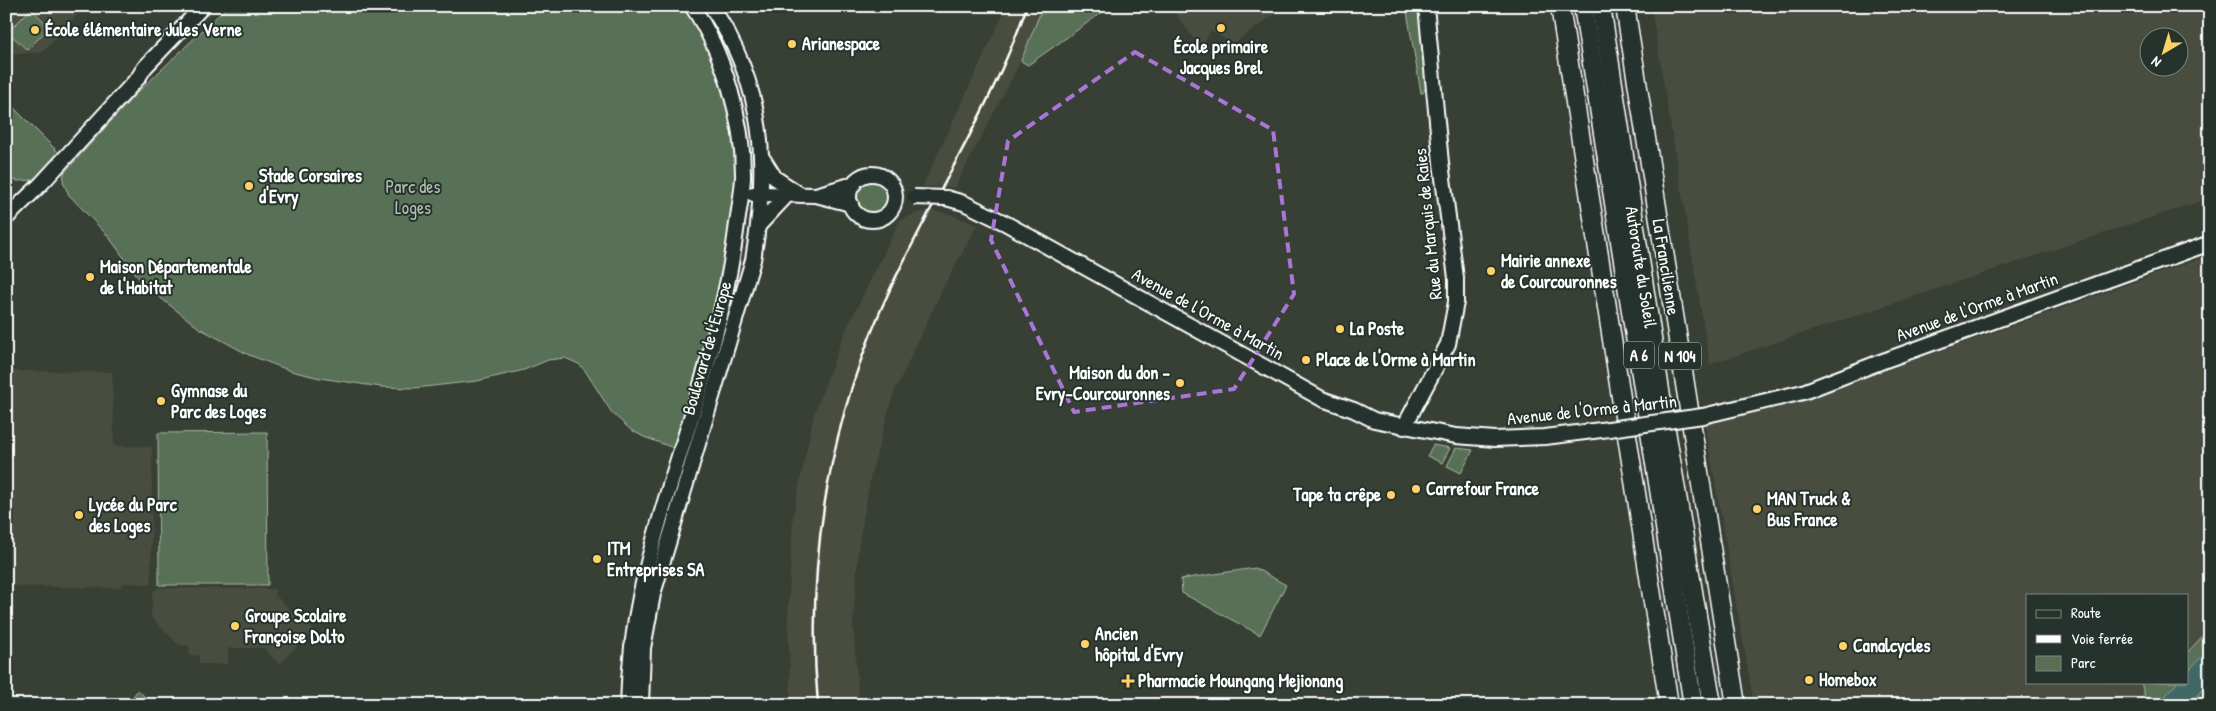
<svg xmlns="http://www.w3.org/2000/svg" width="2216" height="711" viewBox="0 0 2216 711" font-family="'Patrick Hand',sans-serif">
<rect width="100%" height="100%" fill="#384036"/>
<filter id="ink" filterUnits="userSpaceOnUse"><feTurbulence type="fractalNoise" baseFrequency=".02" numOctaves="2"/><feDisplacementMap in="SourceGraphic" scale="10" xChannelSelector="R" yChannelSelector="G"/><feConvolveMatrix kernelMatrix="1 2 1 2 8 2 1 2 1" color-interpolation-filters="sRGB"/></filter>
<g filter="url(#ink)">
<g fill="#484d40" fill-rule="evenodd">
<polygon points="6,6 74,6 77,15 43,52 13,54 6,48"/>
<polygon points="1007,6 1043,6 1021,61 955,187 923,186"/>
<polygon points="1170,6 1286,6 1233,44 1211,31 1200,48"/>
<path d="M1651 6H2203L2210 35V198L1710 364ZM2148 38H2178V68H2148Z"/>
<polygon points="934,211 949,214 977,225 941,292 893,395 871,474 859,543 853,624 859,705 791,705 788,618 793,516 814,414 844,334 900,220 917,213"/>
<path d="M2210 255V705H1754L1705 424 1781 406 1970 341ZM2027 595H2187V682H2027Z"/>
<polygon points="6,371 112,372 114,446 152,447 151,584 124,583 119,588 6,586"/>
<polygon points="157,588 275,589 275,595 293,613 302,613 304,620 314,630 279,664 264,648 228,648 228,664 199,664 199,655 190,655 189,645 179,645 151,617 153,590 157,591"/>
</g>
<g fill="#586f54" stroke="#acb7aa">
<polygon points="228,6 692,6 738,124 739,208 682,451 644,437 631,430 612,413 586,372 579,364 565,358 548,360 524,370 477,381 415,388 381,387 320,378 291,371 249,355 199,328 144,285 108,236 69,195 63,182 64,173 135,95"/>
<polygon points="1043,6 1111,6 1028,65 1021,61"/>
<polygon points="1406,6 1419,6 1426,87 1423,93 1421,93"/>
<polygon points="31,9 50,27 27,50 8,32"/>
<polygon points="6,100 60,154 34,180 18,181 6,178"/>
<circle cx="872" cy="197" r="17"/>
<polygon points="267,432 268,585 159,585 158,433"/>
<polygon points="1433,445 1450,448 1442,463 1427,456"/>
<polygon points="1456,448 1473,450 1461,473 1447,466"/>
<polygon points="1255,568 1286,585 1260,635 1182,593 1181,579"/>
<polygon points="2210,628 2210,705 2147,705 2141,682 2187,682 2187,653"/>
<polygon points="138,690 153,705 126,705"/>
</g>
<polygon fill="#436866" stroke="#8ea4a3" points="2210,648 2210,680 2189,705 2167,705 2165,696 2178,682 2187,682 2187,672"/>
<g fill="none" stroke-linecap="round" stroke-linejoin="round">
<g stroke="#fff" stroke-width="18">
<g id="secondary">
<polyline points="763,159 775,178 801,195"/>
<circle cx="872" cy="197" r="23"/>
<polyline points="753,194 816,195 851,204"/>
<polyline points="816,195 854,184"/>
<polyline points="946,198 964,203 1005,223 1322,399 1354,410 1374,420 1456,436 1495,439 1545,437 1609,429"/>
<polyline points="6,218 41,184 138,78 145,67 203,6"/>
<polyline points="759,225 787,195"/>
<polyline points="1703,416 1803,392 1883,361 2210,243"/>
<polyline points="1404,427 1448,344 1456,302 1456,278 1441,163 1426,6"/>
<path d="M628 705C629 667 633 629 641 592 668 470 720 356 736 231 738 214 742 196 743 178 744 122 724 53 692 6"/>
<path d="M641 705 643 648 653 594 753 260C769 167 766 87 711 6"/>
</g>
</g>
<g stroke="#fff" stroke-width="21">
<g id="highway">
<polyline points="1560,6 1669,705"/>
<polyline points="1583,6 1693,705"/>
<polyline points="1601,6 1667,436 1712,705"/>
<polyline points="1625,6 1736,705"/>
</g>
</g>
<use href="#secondary" stroke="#26332d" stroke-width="14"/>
<use href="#highway" stroke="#26332d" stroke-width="18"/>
<path stroke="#fff" stroke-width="2.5" d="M818 705C805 560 830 416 892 285 936 193 993 104 1027 6"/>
<g stroke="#fff" stroke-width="18" stroke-linecap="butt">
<g id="secondary-bridge">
<polyline points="914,197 946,198"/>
<polyline points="1609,429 1703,416"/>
</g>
</g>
<use href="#secondary-bridge" stroke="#26332d" stroke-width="14"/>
</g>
</g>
<path fill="none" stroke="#a976d5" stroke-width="4" stroke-dasharray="10 6" stroke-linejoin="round" d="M1135 52 1273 130 1294 294 1234 389 1074 412 991 240 1008 141Z"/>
<g fill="#ffd166" stroke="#26332d" stroke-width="2">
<circle cx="1221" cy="28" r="5"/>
<circle cx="35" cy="30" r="5"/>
<circle cx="792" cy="44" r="5"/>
<circle cx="249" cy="186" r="5"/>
<circle cx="1491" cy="271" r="5"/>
<circle cx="90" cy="277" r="5"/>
<circle cx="1340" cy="329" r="5"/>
<circle cx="1306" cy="360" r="5"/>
<circle cx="1180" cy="383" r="5"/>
<circle cx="161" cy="401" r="5"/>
<circle cx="1416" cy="489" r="5"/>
<circle cx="1391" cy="495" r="5"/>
<circle cx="1757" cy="509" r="5"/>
<circle cx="79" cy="515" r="5"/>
<circle cx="597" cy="559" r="5"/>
<circle cx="235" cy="626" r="5"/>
<circle cx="1085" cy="644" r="5"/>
<circle cx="1843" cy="646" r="5"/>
<circle cx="1809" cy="680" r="5"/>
<path d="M1125.5 673.5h5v5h5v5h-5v5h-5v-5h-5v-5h5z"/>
</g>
<g text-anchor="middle" stroke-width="4" stroke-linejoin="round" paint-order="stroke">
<g fill="#26332d" stroke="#bec2c0" stroke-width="1">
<rect x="1624" y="341.5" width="30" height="27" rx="4"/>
<rect x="1659" y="342.5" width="42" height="27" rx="4"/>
</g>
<g font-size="16" font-weight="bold" fill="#fff">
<text x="1639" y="361">A 6</text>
<text x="1680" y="362">N 104</text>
</g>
<g font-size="18" font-weight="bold" fill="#fff" stroke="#26332d" text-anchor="start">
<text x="45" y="36">École élémentaire Jules Verne</text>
<text x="802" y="50">Arianespace</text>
<text x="1221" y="53" text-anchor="middle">École primaire<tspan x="1221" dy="21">Jacques Brel</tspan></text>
<text x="259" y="182">Stade Corsaires<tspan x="259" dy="21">d'Evry</tspan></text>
<text x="1501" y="267">Mairie annexe<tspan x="1501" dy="21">de Courcouronnes</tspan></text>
<text x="100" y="273">Maison Départementale<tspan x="100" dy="21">de l'Habitat</tspan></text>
<text x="1350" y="335">La Poste</text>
<text x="1316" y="366">Place de l'Orme à Martin</text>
<text x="1170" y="379" text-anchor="end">Maison du don –<tspan x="1170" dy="21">Evry-Courcouronnes</tspan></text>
<text x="171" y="397">Gymnase du<tspan x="171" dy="21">Parc des Loges</tspan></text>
<text x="1426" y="495">Carrefour France</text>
<text x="1381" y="501" text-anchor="end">Tape ta crêpe</text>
<text x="1767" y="505">MAN Truck &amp;<tspan x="1767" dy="21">Bus France</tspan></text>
<text x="89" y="511">Lycée du Parc<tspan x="89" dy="21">des Loges</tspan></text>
<text x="607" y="555">ITM<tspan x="607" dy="21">Entreprises SA</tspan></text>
<text x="245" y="622">Groupe Scolaire<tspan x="245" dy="21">Françoise Dolto</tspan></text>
<text x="1095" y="640">Ancien<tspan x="1095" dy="21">hôpital d'Evry</tspan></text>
<text x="1853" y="652">Canalcycles</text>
<text x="1819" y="686">Homebox</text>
<text x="1138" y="687">Pharmacie Moungang Mejionang</text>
</g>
<g font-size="18" fill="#b4beb2" stroke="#26332d">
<text x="413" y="193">Parc des<tspan x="413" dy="21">Loges</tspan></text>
</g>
<g font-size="18" fill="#fff" stroke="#26332d">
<text transform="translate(1428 224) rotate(-96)" y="6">Rue du Marquis de Raies</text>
<text transform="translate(1641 267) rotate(81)" y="6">Autoroute du Soleil</text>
<text transform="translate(1666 267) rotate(81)" y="6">La Francilienne</text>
<text transform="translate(1977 307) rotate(-20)" y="6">Avenue de l'Orme à Martin</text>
<text transform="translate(1208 314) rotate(29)" y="6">Avenue de l'Orme à Martin</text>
<text transform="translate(707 348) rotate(-74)" y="6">Boulevard de l'Europe</text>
<text transform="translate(1592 410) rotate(-6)" y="6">Avenue de l'Orme à Martin</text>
</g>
</g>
<rect width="2216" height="711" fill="none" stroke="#26332d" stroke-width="25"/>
<rect x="12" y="12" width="2191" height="686" fill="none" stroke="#fff" stroke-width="2" filter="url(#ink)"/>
<rect x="2026" y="594" width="162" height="90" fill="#26332d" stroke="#7d8581"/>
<rect x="2036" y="610" width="25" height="8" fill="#26332d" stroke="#7d8581"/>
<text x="2071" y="618" font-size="15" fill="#ffffff">Route</text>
<rect x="2036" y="635" width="25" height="8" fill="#ffffff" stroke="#7d8581"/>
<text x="2071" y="644" font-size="15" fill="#ffffff">Voie ferrée</text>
<rect x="2036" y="656" width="25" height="15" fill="#586f54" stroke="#7d8581"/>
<text x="2071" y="668" font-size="15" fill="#ffffff">Parc</text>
<g transform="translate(2164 52) rotate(218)"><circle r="24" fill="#26332d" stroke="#7d8581"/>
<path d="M0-4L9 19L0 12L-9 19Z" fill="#ffd166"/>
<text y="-8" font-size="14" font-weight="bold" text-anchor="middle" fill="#ffffff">N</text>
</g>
</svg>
